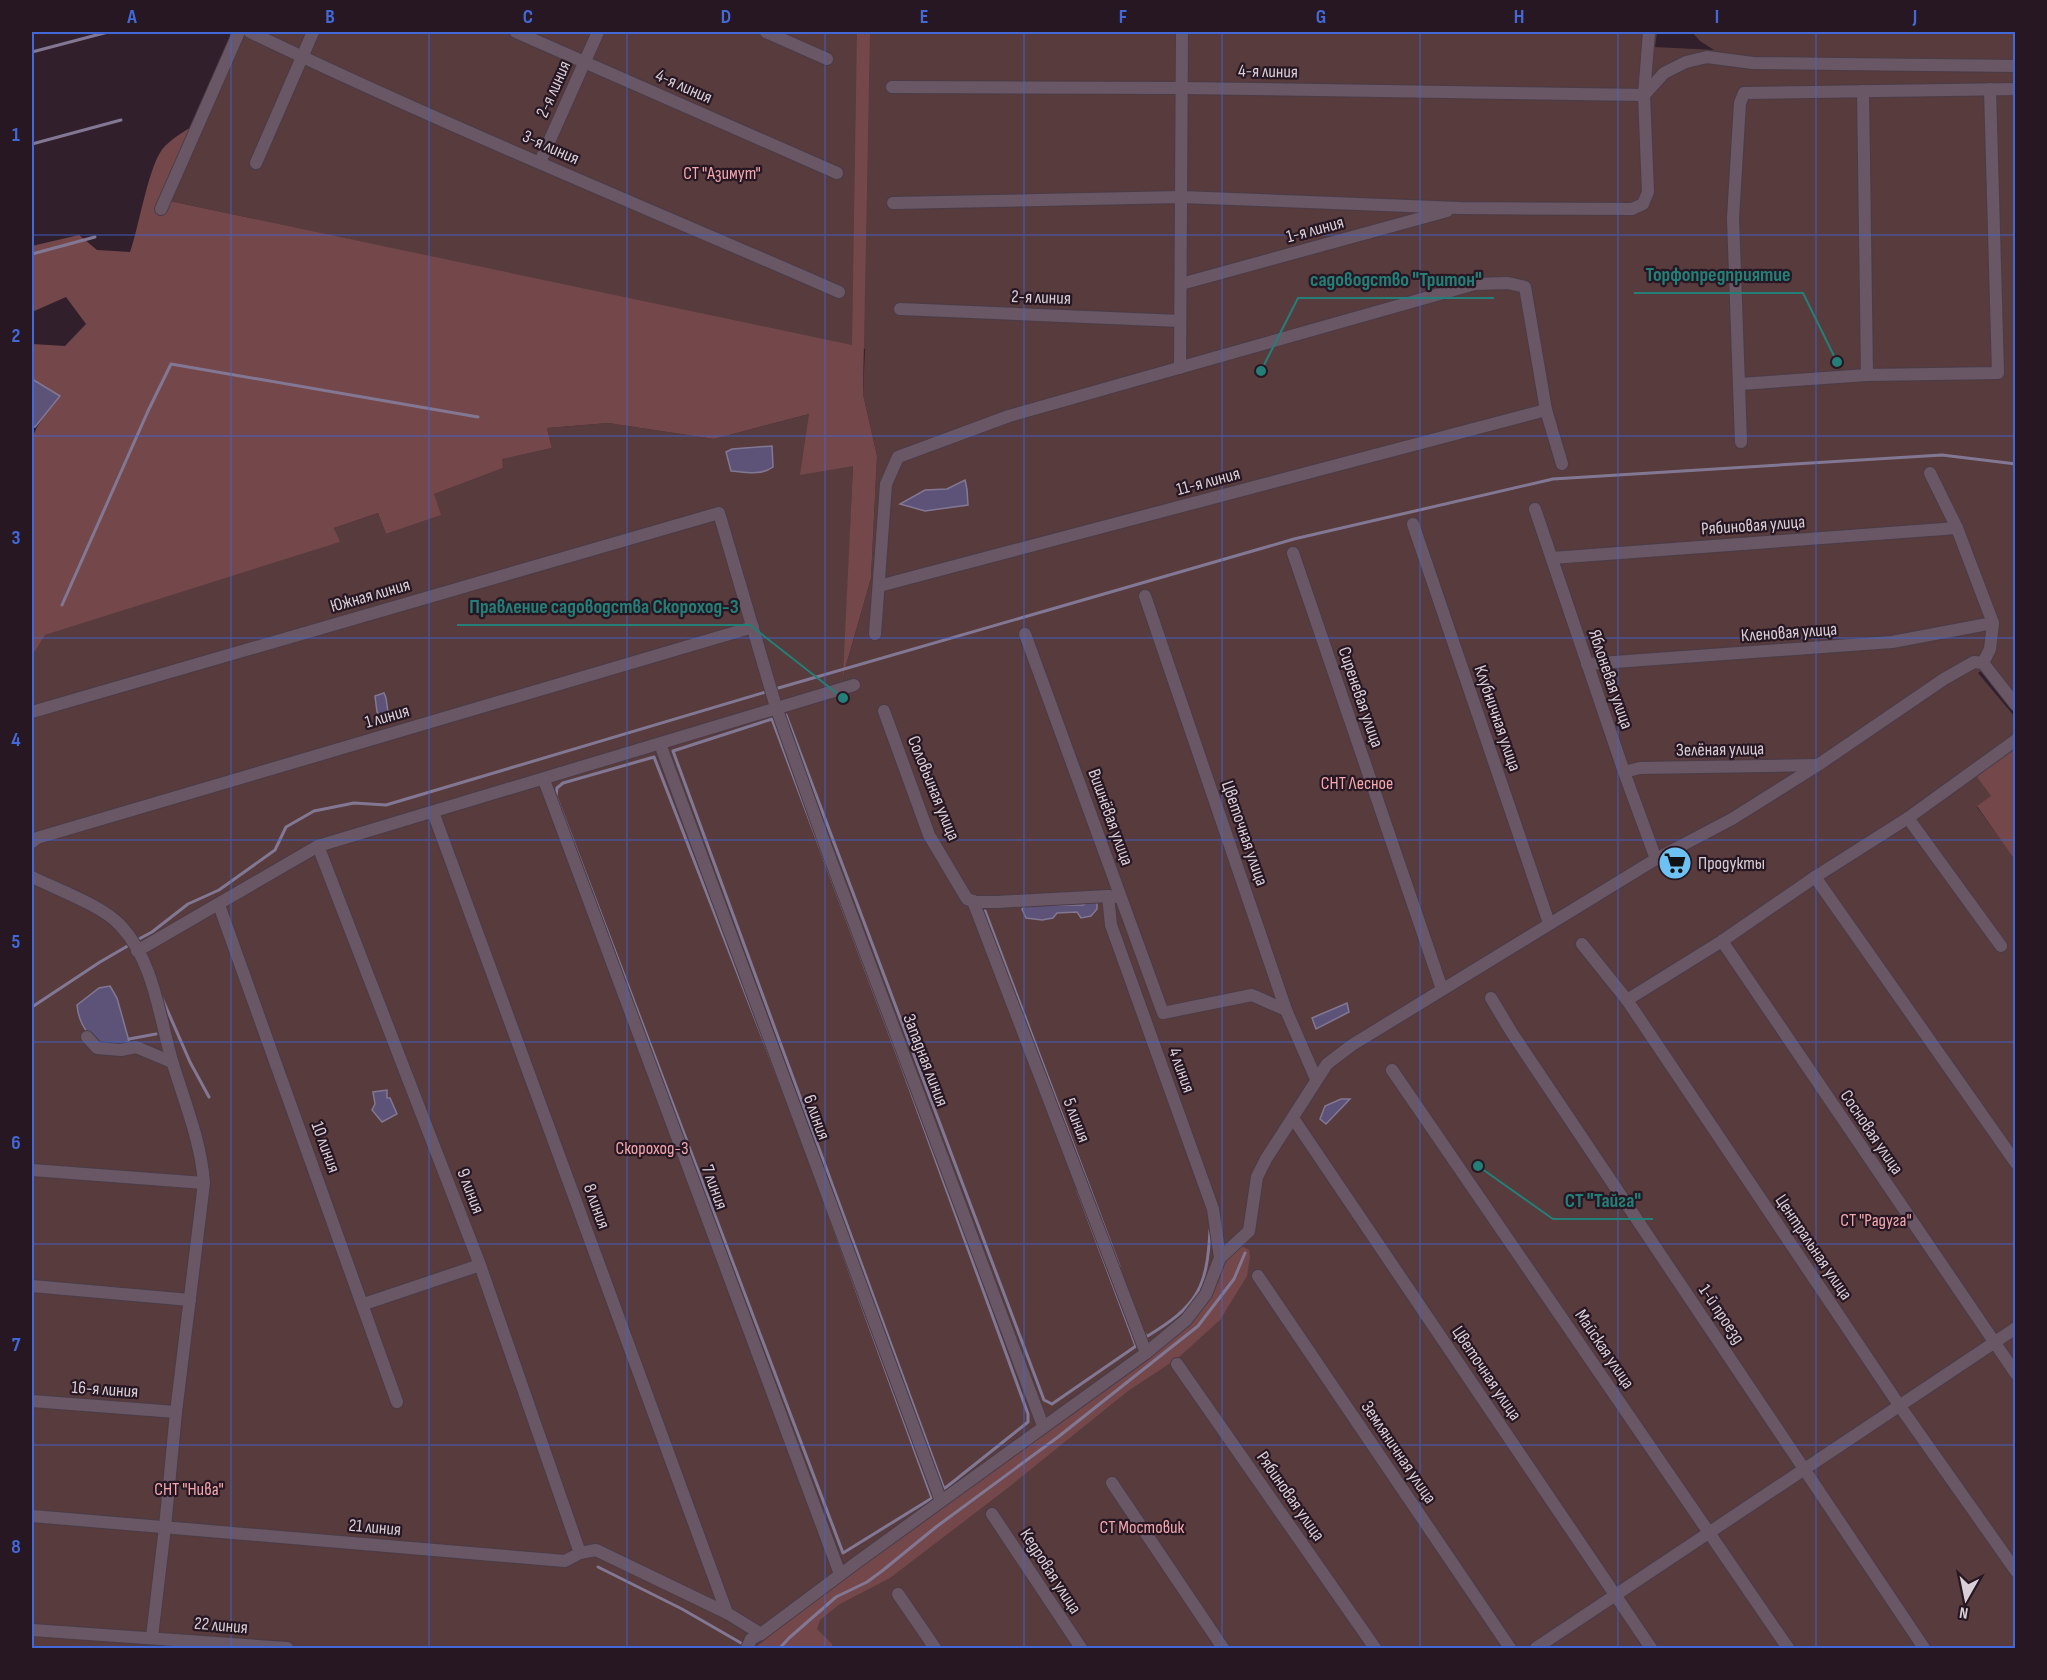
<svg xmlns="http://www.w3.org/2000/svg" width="2047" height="1680" viewBox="0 0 2047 1680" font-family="'Sofia Sans Condensed',sans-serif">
<rect width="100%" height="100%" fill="#31202c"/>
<polygon fill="#573b3d" points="239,32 1657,32 1655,47 1714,50 1700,41 1692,32 2015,32 2015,698 1989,666 1978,673 2015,717 2015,743 1992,796 1977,807 2016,860 2016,1554 2008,1558 2015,1568 2015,1648 32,1648 32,656 44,635 339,542 334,528 378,513 386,534 440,515 433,494 503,468 501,459 552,448 547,428 608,423 714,439 809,414 853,466 844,673 871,578 877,456 863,394 865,349 165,200"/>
<g fill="#74484b">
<path d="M857 32H870L863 394 877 456 871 578 843 676 853 466 800 475 809 414 714 439 608 423 547 428 552 448 502 459 503 468 434 494 441 515 386 534 378 513 334 528 340 542 45 635 32 656V440C36 423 50 411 60 396L32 379V344L65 346 86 324 66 297 32 312V246L79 235 97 250 130 252C139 228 149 161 165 146 175 136 189 129 200 121L165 200 852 345Z"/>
<polygon points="2015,145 2016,374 2013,374"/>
<polygon points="2015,743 2015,860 1977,806 1991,796 1973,771"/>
<polygon points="1242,1246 1249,1250 1250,1257 1247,1276 1220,1320 1178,1358 1128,1391 1009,1487 890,1578 840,1604 820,1620 817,1629 832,1644 832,1648 755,1648 801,1610 1179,1334 1195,1316 1218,1283 1226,1261"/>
</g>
<g fill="#5d5378" stroke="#827894" stroke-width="1.5">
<polygon points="32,379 60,396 35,427 32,426"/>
<path d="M772 446 773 467C761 476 745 472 731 471L726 452 732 449Z"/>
<polygon points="965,480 967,489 968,505 925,511 900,504 925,490 947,489"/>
<polygon points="384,693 386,698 388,712 381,717 377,712 375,696"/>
<polygon points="1091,900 1097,901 1097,909 1091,916 1081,918 1077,912 1057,913 1053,918 1042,920 1026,918 1022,909 1025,905 1083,905"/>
<path d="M110 986 117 998 129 1041C103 1057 79 1032 77 1005L99 988Z"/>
<polygon points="1347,1003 1349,1012 1316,1029 1312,1018"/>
<polygon points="387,1090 387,1098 390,1098 397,1114 382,1122 372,1110 375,1104 373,1092"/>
<polygon points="1341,1099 1350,1099 1326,1124 1320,1119 1325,1106"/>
</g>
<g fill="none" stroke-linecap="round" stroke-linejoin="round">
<g stroke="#827894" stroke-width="3">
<polyline points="32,52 108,32"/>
<polyline points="32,144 121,120"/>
<polyline points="32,254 95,237"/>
<polyline points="62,605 148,411 171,364 478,417"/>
<polyline points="775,689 1294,539 1553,479 1942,455 2016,464"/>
<polyline points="786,715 1044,1400 1052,1404 1136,1346 1078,1191"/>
<polygon points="772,719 901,1064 1028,1414 1028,1422 944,1489 673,751"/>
<polygon points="654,757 797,1126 932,1498 843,1553 556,796 557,788 563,783"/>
<polyline points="985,911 1119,1266"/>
<polyline points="137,940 152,932 188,904 219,890 275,850 286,827 314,811 354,803 386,805 769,691"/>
<polyline points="162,998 190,1062 209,1097"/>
<polyline points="32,1007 100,962 131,944"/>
<polyline points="129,1039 156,1034"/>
<path d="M1145 1334 1146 1337C1197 1306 1207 1290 1210 1230"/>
<polyline points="598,1567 682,1609 741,1643"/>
<polyline points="780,1648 789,1638 836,1597 867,1582 882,1571 936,1527 1058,1437 1198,1326 1234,1279 1245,1253"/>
</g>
<g stroke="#4a3c47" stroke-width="14">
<g id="minor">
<path d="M250 32C443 125 643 206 839 292"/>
<polyline points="516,32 837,173"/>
<polyline points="766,32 827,59"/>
<polyline points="892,87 1182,88 1644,95 1664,73 1686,62 1707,57 1753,63 2016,66"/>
<polyline points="1863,91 1867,375"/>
<polyline points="540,162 598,32"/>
<polyline points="256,163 313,32"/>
<polyline points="893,203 1181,197 1459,208 1632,209 1643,204 1648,192 1644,95 1649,32"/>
<polyline points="161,209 239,32"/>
<polyline points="1181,284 1447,211"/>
<polyline points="900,309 1180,321"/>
<polyline points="1180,368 1182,32"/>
<polyline points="1740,384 1867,375 1998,373 1990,89"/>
<polyline points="1741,442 1733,218 1740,103 1744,93 2016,89"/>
<polyline points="1930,473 1957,528 1993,623 1990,649 1983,663"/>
<polyline points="1535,509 1624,772 1656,859"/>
<polyline points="1413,524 1549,923"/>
<polyline points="1293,553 1442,989"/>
<polyline points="1552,558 1957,528"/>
<polyline points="879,586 1546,410"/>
<polyline points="1145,596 1286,1010 1316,1079"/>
<polyline points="875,634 886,484 898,457 1009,416 1475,284 1508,283 1525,287 1546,410 1562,464"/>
<polyline points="1025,634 1163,1013 1252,995 1286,1010"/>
<polyline points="1587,664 1892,642 1993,623"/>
<polyline points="884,711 929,835 967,899 976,902 997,902 1108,896 1114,897"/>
<polyline points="32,712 719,513 776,707 827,850 1043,1426"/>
<polyline points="660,744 941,1501"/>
<polyline points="1624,772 1640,768 1817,765"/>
<polyline points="544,780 840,1574"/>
<polyline points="433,812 727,1613"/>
<polyline points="1908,818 2001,946"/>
<polyline points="32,842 37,838 753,627"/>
<polyline points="318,846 480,1265 580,1553"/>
<path d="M32 877C56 889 101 905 120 925 155 962 159 1018 173 1064 185 1103 201 1142 204 1183L176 1412 165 1527 152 1637"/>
<polyline points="1815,877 2016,1163"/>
<polyline points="1108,896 1111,925 1213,1209 1220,1258"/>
<polyline points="973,901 1146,1353"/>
<polyline points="219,905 397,1402"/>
<polyline points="1722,941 2016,1374"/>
<polyline points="1582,944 1627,1000 1899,1405 2016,1571"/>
<polyline points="137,951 318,846 854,685"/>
<polyline points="1491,998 1512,1033 1924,1648"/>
<polyline points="1627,1000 1722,941 1815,877 1908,818 2016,740"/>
<polyline points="87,1037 97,1048 121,1050 136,1047 172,1062"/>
<polyline points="1392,1070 1788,1648"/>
<polyline points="1293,1118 1651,1648"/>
<polyline points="32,1170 204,1183"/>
<polyline points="1258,1276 1510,1648"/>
<polyline points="32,1286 190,1300"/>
<polyline points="364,1304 480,1265"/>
<polyline points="1177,1364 1375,1648"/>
<polyline points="32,1401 176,1412"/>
<polyline points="1112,1483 1223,1648"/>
<polyline points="992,1514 1081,1648"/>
<polyline points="32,1516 565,1561 580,1553 596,1550 727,1613 761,1634"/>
<polyline points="898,1594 935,1648"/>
<polyline points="32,1630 287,1648"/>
<polyline points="747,1648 751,1639 761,1634 860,1560 1146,1353 1186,1320 1206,1294 1220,1258 1249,1231 1257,1177 1266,1159 1327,1064 1352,1045 1656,859 1732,819 1818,765 1944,679 1974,662 1983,663 2016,705"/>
<polyline points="1536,1648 2016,1328"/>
</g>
</g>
<use href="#minor" stroke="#6a5765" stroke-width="12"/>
</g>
<path fill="none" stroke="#4368d8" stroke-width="1.5" stroke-opacity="0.55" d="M231 32V1648M429 32V1648M627 32V1648M825 32V1648M1024 32V1648M1222 32V1648M1420 32V1648M1618 32V1648M1816 32V1648M32 235H2016M32 436H2016M32 638H2016M32 840H2016M32 1042H2016M32 1244H2016M32 1445H2016"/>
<defs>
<g id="supermarket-disc" transform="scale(1.725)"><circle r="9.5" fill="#6ec2f3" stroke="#261723"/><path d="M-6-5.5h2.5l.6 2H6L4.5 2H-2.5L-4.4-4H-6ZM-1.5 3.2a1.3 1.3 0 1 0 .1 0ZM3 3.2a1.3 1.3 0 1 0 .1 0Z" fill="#111"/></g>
</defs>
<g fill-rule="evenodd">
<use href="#supermarket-disc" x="1675" y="863"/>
</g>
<g text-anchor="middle" stroke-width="4.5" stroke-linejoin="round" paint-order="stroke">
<g font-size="18" fill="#dacfd7" stroke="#261723">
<text transform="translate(1268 71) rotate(1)" y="6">4-я линия</text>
<text transform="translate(684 86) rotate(24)" y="6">4-я линия</text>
<text transform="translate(553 89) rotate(-66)" y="6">2-я линия</text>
<text transform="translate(551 147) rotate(24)" y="6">3-я линия</text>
<text transform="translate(1315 229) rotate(-15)" y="6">1-я линия</text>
<text transform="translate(1041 297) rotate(2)" y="6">2-я линия</text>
<text transform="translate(1208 481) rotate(-15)" y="6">11-я линия</text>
<text transform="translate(1753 525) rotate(-4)" y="6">Рябиновая улица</text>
<text transform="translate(370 595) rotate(-16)" y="6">Южная линия</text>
<text transform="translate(1789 632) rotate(-4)" y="6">Кленовая улица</text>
<text transform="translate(1611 679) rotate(71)" y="6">Яблоневая улица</text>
<text transform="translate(1361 697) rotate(71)" y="6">Сиреневая улица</text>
<text transform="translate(387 716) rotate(-16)" y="6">1 линия</text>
<text transform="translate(1498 718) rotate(71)" y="6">Клубничная улица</text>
<text transform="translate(1720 749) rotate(-1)" y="6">Зелёная улица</text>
<text transform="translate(934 788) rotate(68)" y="6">Соловьиная улица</text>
<text transform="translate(1111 817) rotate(70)" y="6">Вишнёвая улица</text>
<text transform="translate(1245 833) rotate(71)" y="6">Цветочная улица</text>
<text transform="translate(926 1060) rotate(69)" y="6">Западная линия</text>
<text transform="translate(1182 1070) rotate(70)" y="6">4 линия</text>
<text transform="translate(817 1117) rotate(70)" y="6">6 линия</text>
<text transform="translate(1077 1120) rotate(69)" y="6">5 линия</text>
<text transform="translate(1872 1132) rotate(56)" y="6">Сосновая улица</text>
<text transform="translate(326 1147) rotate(70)" y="6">10 линия</text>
<text transform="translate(715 1187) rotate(70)" y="6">7 линия</text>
<text transform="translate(471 1191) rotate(69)" y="6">9 линия</text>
<text transform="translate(597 1206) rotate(70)" y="6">8 линия</text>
<text transform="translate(1814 1247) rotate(56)" y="6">Центральная улица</text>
<text transform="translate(1722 1314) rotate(56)" y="6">1-й проезд</text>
<text transform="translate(1605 1349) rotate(56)" y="6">Майская улица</text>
<text transform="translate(1487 1373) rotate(56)" y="6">Цветочная улица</text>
<text transform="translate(105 1389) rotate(4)" y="6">16-я линия</text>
<text transform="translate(1399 1452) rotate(56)" y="6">Земляничная улица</text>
<text transform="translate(1291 1496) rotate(55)" y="6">Рябиновая улица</text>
<text transform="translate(375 1527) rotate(5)" y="6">21 линия</text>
<text transform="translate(1051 1571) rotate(57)" y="6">Кедровая улица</text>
<text transform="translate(221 1625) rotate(5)" y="6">22 линия</text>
</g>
<g font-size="18" fill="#f4a8ad" stroke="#261723">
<text x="722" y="179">СТ "Азимут"</text>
<text x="1357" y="789">СНТ Лесное</text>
<text x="652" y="1154">Скороход-3</text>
<text x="1876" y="1226">СТ "Радуга"</text>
<text x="189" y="1495">СНТ "Нива"</text>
<text x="1142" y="1533">СТ Мостовик</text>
</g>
<g font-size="18" fill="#dacfd7" stroke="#261723" text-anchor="start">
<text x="1698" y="869">Продукты</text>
</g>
</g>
<path fill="none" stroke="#237f78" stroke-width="2" d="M1837 362L1803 293H1634M1261 371L1298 298H1494M843 698L750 625H457M1478 1166L1553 1219H1653"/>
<g fill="#237f78" stroke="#261723" stroke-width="2">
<circle cx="1837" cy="362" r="6"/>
<circle cx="1261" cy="371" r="6"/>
<circle cx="843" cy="698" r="6"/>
<circle cx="1478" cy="1166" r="6"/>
</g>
<g font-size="20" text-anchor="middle" font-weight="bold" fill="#237f78" stroke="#261723" stroke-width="4.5" stroke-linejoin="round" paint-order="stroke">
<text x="1718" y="281">Торфопредприятие</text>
<text x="1396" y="286">садоводство "Тритон"</text>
<text x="604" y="613">Правление садоводства Скороход-3</text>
<text x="1603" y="1207">СТ "Тайга"</text>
</g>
<rect width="2047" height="1680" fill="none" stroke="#261723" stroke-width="66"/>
<g transform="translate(1966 1599) rotate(189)" stroke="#261723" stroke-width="4.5" paint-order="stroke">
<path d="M0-4.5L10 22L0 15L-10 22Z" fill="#dacfd7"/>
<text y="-9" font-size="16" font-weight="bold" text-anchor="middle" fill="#dacfd7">N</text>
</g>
<rect x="33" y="33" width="1981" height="1614" fill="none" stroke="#4368d8" stroke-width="2"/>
<g font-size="20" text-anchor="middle" font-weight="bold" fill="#4368d8">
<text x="132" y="23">A</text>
<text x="330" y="23">B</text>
<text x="528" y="23">C</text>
<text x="726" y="23">D</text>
<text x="924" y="23">E</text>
<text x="1123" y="23">F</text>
<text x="1321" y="23">G</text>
<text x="1519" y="23">H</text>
<text x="1717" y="23">I</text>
<text x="1915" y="23">J</text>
<text x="16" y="141">1</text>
<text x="16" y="342">2</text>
<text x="16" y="544">3</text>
<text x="16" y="746">4</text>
<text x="16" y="948">5</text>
<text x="16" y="1149">6</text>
<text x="16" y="1351">7</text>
<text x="16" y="1553">8</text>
</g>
</svg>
